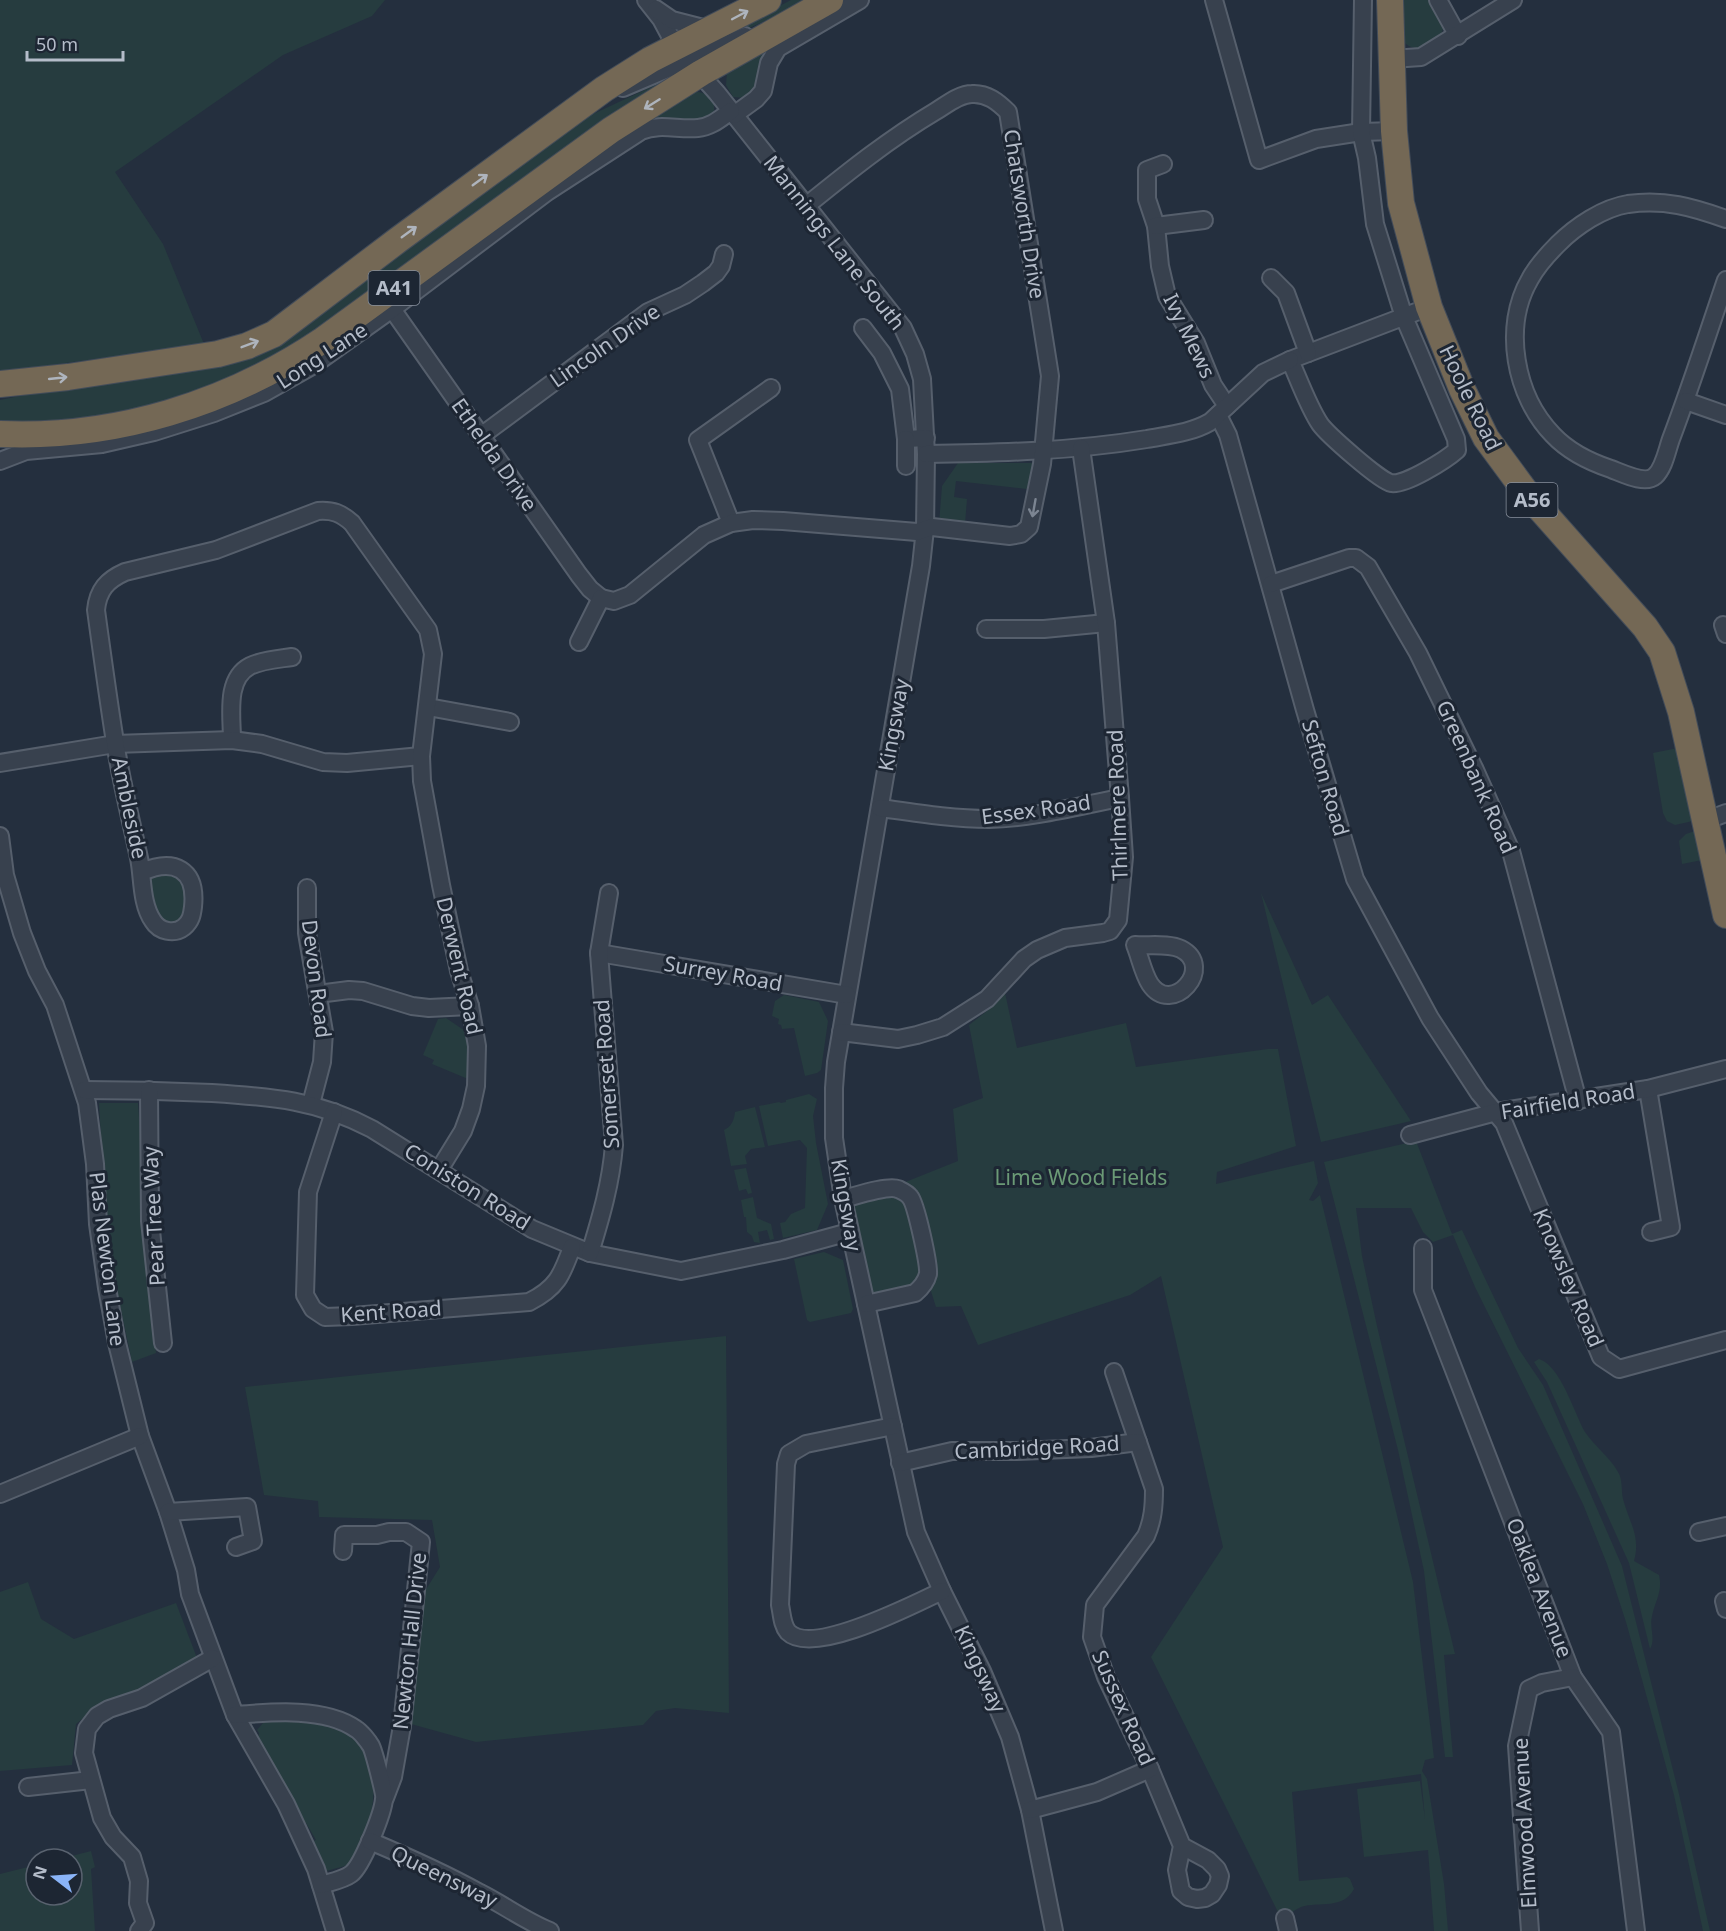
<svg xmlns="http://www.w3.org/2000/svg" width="1726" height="1931" viewBox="0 0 1726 1931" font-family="'Noto Sans',sans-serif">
<rect width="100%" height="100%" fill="#242f3e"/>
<g fill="#263c3f">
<polygon points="0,0 385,0 372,16 283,55 115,172 163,244 204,344 0,372"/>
<polygon points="791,0 813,0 733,35 731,31"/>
<path d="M1402 0H1431L1444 19C1444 22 1444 26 1443 29 1438 46 1415 56 1403 41Z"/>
<polygon points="769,45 757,91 745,98 733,97 726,85 727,72"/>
<polygon points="664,81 668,81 298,350 138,417 0,425 0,400 39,392 198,369 467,202 576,122"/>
<path d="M699 92 706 94 714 100V111C700 130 678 117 659 119 653 119 646 123 640 126L689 93Z"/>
<polygon points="958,463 1033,463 1035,477 1032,497 1027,497 1027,489 956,481 954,497 967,499 965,524 939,524 942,486"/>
<polygon points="1678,748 1693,821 1675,825 1667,821 1663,813 1653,753"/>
<polygon points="1695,831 1702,860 1682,864 1679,841 1686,834"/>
<polygon points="184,871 191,919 162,930 142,872"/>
<polygon points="1261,893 1312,1005 1328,995 1411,1121 1321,1142"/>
<path d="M1005 993 1017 1048 1126 1023 1136 1067 1268 1049H1278L1296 1146 1217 1172 1216 1184 1314 1161 1318 1183 1309 1200 1313 1201 1320 1195 1413 1582 1434 1758 1425 1760 1422 1771 1427 1779 1444 1884 1448 1931H1434L1428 1850 1364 1857 1357 1789 1420 1781 1425 1819 1421 1774 1292 1792 1299 1881 1347 1877 1350 1879 1354 1889C1343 1910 1320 1901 1301 1907 1295 1910 1290 1913 1285 1918H1281L1151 1657 1223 1547 1161 1276 1130 1295 978 1345 961 1306 936 1307 927 1279 924 1284 866 1304 843 1199 893 1187 958 1161 953 1109 983 1098 969 1025 987 1011Z"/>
<polygon points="784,995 819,1002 828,1021 821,1070 817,1073 805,1076 794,1028 782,1029 781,1025 778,1024 779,1019 772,1016 775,1001"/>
<polygon points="446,1018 468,1033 468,1079 432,1064 434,1060 423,1055 438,1019"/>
<polygon points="809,1094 817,1099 813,1116 816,1143 828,1204 817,1230 783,1238 780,1223 785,1222 791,1214 805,1208 807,1148 800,1140 768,1146 759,1106 779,1102 781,1103 786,1102 786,1100"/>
<polygon points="99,1103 138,1103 156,1353 132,1362 107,1244"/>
<path d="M755 1107 765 1147 751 1149 745 1156 747 1164 731 1166 724 1130C732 1126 734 1120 735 1112Z"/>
<polygon points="1416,1141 1452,1234 1462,1230 1518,1348 1543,1385 1622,1566 1679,1794 1710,1931 1703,1931 1674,1795 1626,1622 1607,1564 1583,1504 1475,1287 1453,1235 1433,1242 1423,1232 1411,1208 1356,1208 1362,1256 1377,1326 1455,1654 1444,1655 1453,1757 1445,1757 1424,1571 1398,1450 1324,1162"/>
<polygon points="746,1168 752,1193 748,1194 746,1189 739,1191 734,1170"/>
<polygon points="753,1197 757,1218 771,1224 774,1239 770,1240 767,1230 758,1232 760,1243 754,1242 752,1236 747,1232 746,1217 744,1217 741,1200"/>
<polygon points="824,1252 843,1260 853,1309 851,1313 810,1322 807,1320 794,1259"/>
<polygon points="726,1336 729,1713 675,1708 656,1711 643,1725 476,1742 411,1724 425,1591 440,1567 432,1520 319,1517 318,1501 264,1495 245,1387"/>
<path d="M1539 1359C1561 1366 1574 1413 1585 1432 1594 1446 1610 1457 1618 1472 1623 1480 1621 1490 1623 1499 1629 1522 1641 1536 1634 1561L1659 1575C1663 1591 1655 1601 1652 1616 1649 1627 1656 1639 1650 1649L1629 1563 1547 1382 1534 1362Z"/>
<polygon points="28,1582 41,1619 74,1639 176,1603 197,1658 138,1694 104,1701 76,1724 72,1765 0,1771 0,1592"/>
<path d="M268 1717C288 1718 327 1717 345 1728 379 1751 378 1797 366 1832 363 1841 359 1853 353 1861 347 1867 335 1868 327 1871L319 1863 311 1842 316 1840 306 1823 302 1824 258 1740 259 1733 257 1730Z"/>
<polygon points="91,1851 95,1867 91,1869 95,1931 0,1931 0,1874 36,1865 36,1895 72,1895 72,1859 60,1859"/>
</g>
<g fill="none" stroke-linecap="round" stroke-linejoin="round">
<g stroke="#565f6c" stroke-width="20">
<g id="minor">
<polyline points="646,0 661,19 676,47 717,93 903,328 915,354 922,379 926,454 925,529 921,566 836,1062 834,1088 834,1138 843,1199 916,1532 942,1591 982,1671 1010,1737 1030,1810 1054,1931"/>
<polyline points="1214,0 1259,160 1316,139 1361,132 1394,131"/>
<path d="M1363 0 1361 132 1367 158 1375 224 1404 317 1456 439 1457 450C1447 459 1405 486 1391 483 1380 481 1327 434 1320 424 1309 408 1298 378 1290 360L1429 307"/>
<polyline points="1438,0 1458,36"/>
<polyline points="656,9 672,20 711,30"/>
<polyline points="1392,59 1421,57 1513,0"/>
<polyline points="623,88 745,36"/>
<polyline points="734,115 756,99 763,91 769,63 778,48 860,0"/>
<polyline points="1163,164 1147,170 1147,199 1156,226 1160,266 1167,296 1196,343 1213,385 1227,406"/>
<path d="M1726 219C1692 207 1665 199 1628 204 1603 208 1576 226 1558 244 1548 254 1537 266 1530 279 1502 327 1515 396 1553 435 1569 452 1590 462 1611 469 1622 473 1645 485 1655 476 1664 468 1667 450 1671 439 1691 386 1708 333 1726 280"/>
<polyline points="1156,226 1204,220"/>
<polyline points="1271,278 1286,293 1308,353"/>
<polyline points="392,309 579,575 590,589 601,598"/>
<polyline points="863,328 882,353 900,389 906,439 926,438"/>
<polyline points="1686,401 1726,415"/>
<polyline points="1218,415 1228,435 1305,710 1355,879 1430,1018 1479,1093 1504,1123 1601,1357 1619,1369 1726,1340"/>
<polyline points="481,436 648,312 685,295 703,283 716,273 721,266 724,254"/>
<polyline points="906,439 906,466"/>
<path d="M926 454C1000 453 1074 451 1147 439 1168 435 1191 433 1210 422L1263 373 1290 360"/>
<path d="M0 461 26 451 102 444 154 432 214 413 264 393 312 366 392 309 547 192 641 131C660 123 678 130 698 128 711 127 721 118 731 111"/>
<polyline points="731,523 698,440 771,388"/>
<polyline points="1271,584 1349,558 1356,558 1368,567 1418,653 1475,770 1511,851 1578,1101"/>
<polyline points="1723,625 1726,634"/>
<polyline points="986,629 1044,629 1106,623"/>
<path d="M579 642 601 598 614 601 630 595 704 535 731 523 753 520 783 521 917 532 932 527 1010 536 1021 534 1029 527 1042 464 1050 376 1008 112C998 102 987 93 972 94 959 94 946 105 936 111 889 139 848 172 806 206"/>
<polyline points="428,707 510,722"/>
<path d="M232 740C232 716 225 679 250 666 262 660 279 659 292 657"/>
<polyline points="0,763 115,744 232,740 262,744 323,762 347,763 421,756"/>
<path d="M880 808C916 813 953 819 989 819 1033 818 1078 806 1120 798"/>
<polyline points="1705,821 1726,813"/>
<polyline points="0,836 5,875 22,933 37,971 55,1005 87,1103 95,1164 98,1224 107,1288 117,1343 140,1436 168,1512 186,1570 190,1594 235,1715 286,1804 316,1869 335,1931"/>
<path d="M142 872C174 858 197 869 193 907 192 915 191 921 184 927 174 935 159 931 153 921 141 904 143 878 139 858 131 820 121 781 115 742 108 698 102 654 96 610 98 590 107 580 125 572L216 550 318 511C333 510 341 513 352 523L428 630 433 654 421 756 422 781 441 885 459 971 470 1006 477 1046 476 1086 471 1109 463 1131 439 1170"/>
<polyline points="307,888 307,933 324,1032 322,1062 311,1104"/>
<path d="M1135 945C1149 946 1169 943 1181 949 1216 967 1172 1017 1150 984 1143 973 1140 957 1135 945Z"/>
<polyline points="599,953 847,995"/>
<polyline points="318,994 349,990 363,991 412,1006 429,1008 470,1006"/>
<polyline points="841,1032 898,1039 917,1035 943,1027 987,999 1024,959 1037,950 1065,938 1103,933 1110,931 1118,920 1124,857 1120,798 1106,623 1081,448"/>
<polyline points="1648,1089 1671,1227 1651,1232"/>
<path d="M84 1090C127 1090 169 1091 212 1093 273 1097 317 1100 372 1129L532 1229 590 1253 681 1271 783 1250 849 1232"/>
<polyline points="149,1090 150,1221 163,1343"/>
<path d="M334 1112 308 1192 305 1295 313 1309 325 1317 352 1316 529 1302C557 1288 562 1275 572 1247"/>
<polyline points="1410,1135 1496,1112 1648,1089 1726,1069"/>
<path d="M843 1199C855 1196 888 1185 898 1189 902 1191 907 1193 910 1197 916 1204 929 1264 928 1274 926 1282 921 1288 915 1293L866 1304"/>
<polyline points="1423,1248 1423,1290 1573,1677 1611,1732 1636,1931"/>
<path d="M590 1253C601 1217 611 1183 614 1145L599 953 609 893"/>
<path d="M1114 1372 1154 1489C1154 1506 1153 1520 1146 1536L1095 1605 1092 1637 1106 1677 1150 1769 1182 1846 1208 1860 1217 1869 1220 1876 1218 1885 1212 1894 1205 1898 1197 1899 1188 1897 1181 1891 1177 1870 1182 1846"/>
<path d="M893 1426 806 1444 789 1454 786 1464 780 1605C782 1614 782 1625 788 1632 813 1657 914 1604 942 1591"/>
<polyline points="900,1463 952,1451 1017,1451 1091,1448 1138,1442"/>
<polyline points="0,1494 140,1436"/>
<polyline points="168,1512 247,1507 253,1541 236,1547"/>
<polyline points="1699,1532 1726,1526"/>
<polyline points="343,1551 344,1535 377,1535 389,1532 406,1532 421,1542 402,1726 393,1777 385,1798"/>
<polyline points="1724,1601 1726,1609"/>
<path d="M235 1715C271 1712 325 1707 356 1729 361 1732 368 1741 371 1746 374 1752 385 1794 384 1799 383 1813 362 1866 351 1874 343 1880 331 1882 321 1885"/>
<polyline points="28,1787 91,1780"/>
<polyline points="1030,1810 1097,1792 1150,1769"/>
<path d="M370 1841C408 1857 444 1873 480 1893 504 1905 525 1921 550 1931"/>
<polyline points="1285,1918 1288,1931"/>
<polyline points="139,1931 145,1923 138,1903 139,1881 132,1857 113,1837 102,1818 84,1753 87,1729 97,1716 109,1709 142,1698 213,1658"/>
<polyline points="1530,1931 1517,1746 1529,1689 1542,1683 1573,1677"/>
</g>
</g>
<g stroke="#434c59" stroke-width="28">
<g id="highway">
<polyline points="1390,0 1394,131 1401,203 1429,307 1462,389 1486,438 1528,495 1645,627 1662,652 1681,712 1726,915"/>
<polyline points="0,384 68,377 218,354 247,346 274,334 398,240 604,89 650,60 768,0"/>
<path d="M0 434C115 439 228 404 323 340L611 130 701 73 830 0"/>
</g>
</g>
<use href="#minor" stroke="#38414e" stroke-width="16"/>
<use href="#highway" stroke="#746855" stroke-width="26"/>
</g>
<defs><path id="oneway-shaft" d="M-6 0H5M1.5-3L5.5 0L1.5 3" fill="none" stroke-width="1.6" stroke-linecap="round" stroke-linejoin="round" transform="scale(1.5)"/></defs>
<g stroke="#aeb4bd">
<use href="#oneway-shaft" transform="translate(740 15) rotate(-28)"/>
<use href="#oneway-shaft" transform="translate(652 104) rotate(148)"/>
<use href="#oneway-shaft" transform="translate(480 180) rotate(-36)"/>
<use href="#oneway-shaft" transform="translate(409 232) rotate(-36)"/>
<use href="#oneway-shaft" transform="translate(250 344) rotate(-21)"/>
<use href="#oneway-shaft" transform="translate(58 378) rotate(-6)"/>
</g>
<use stroke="#7c8592" href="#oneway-shaft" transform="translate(1034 508) rotate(100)"/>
<g text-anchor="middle" stroke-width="6" stroke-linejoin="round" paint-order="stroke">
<g fill="#1d2633" stroke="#878f9c" stroke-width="1.5">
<rect x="368.5" y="271" width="51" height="34" rx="4.5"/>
<rect x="1506.5" y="483" width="51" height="34" rx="4.5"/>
</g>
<g font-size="20" font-weight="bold" fill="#b4bcc9">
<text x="394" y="295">A41</text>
<text x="1532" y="507">A56</text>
</g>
<g font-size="21" fill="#b4bcc9" stroke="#1d2633">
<text transform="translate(1024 214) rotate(81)" y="7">Chatsworth Drive</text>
<text transform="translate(834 243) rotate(52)" y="7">Mannings Lane South</text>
<text transform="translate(1189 336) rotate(64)" y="7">Ivy Mews</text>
<text transform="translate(605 346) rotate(-35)" y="7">Lincoln Drive</text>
<text transform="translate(322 356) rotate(-33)" y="7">Long Lane</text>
<text transform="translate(1470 398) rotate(64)" y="7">Hoole Road</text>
<text transform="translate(494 455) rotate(55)" y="7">Ethelda Drive</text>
<text transform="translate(894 725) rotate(-80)" y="7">Kingsway</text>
<text transform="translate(1476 777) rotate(66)" y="7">Greenbank Road</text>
<text transform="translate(1325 778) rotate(74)" y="7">Sefton Road</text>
<text transform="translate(1118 805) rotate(-92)" y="7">Thirlmere Road</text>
<text transform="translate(129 808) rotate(78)" y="7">Ambleside</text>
<text transform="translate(1036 810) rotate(-8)" y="7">Essex Road</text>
<text transform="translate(459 966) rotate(77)" y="7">Derwent Road</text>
<text transform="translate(723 974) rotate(10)" y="7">Surrey Road</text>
<text transform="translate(316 979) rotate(83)" y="7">Devon Road</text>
<text transform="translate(607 1074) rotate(-94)" y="7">Somerset Road</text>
<text transform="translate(1568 1102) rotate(-9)" y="7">Fairfield Road</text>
<text transform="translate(467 1187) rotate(32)" y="7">Coniston Road</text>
<text transform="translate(846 1205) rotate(80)" y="7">Kingsway</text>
<text transform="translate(154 1216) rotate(-93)" y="7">Pear Tree Way</text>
<text transform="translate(107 1259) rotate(83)" y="7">Plas Newton Lane</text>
<text transform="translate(1568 1278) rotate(67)" y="7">Knowsley Road</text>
<text transform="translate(391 1312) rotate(-4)" y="7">Kent Road</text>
<text transform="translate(1037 1448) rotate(-3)" y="7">Cambridge Road</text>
<text transform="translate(1539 1588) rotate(69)" y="7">Oaklea Avenue</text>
<text transform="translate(410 1641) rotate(-84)" y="7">Newton Hall Drive</text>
<text transform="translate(980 1669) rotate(65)" y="7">Kingsway</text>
<text transform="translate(1123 1708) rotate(66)" y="7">Sussex Road</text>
<text transform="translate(1525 1823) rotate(-93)" y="7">Elmwood Avenue</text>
<text transform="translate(444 1877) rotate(26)" y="7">Queensway</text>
</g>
<g font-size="21" fill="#6b9a76" stroke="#1d2633">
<text x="1081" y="1185">Lime Wood Fields</text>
</g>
</g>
<g transform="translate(54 1877) rotate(287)"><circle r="28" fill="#1d2633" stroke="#59626f" stroke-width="1.5"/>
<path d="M0-4.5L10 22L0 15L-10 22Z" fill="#8ab4f8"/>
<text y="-9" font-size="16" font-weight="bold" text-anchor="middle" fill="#b4bcc9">N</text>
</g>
<path d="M27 51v9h96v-9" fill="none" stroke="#b4bcc9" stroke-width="3"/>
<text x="36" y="51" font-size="18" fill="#b4bcc9" stroke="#1d2633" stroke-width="4.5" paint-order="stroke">50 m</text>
</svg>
